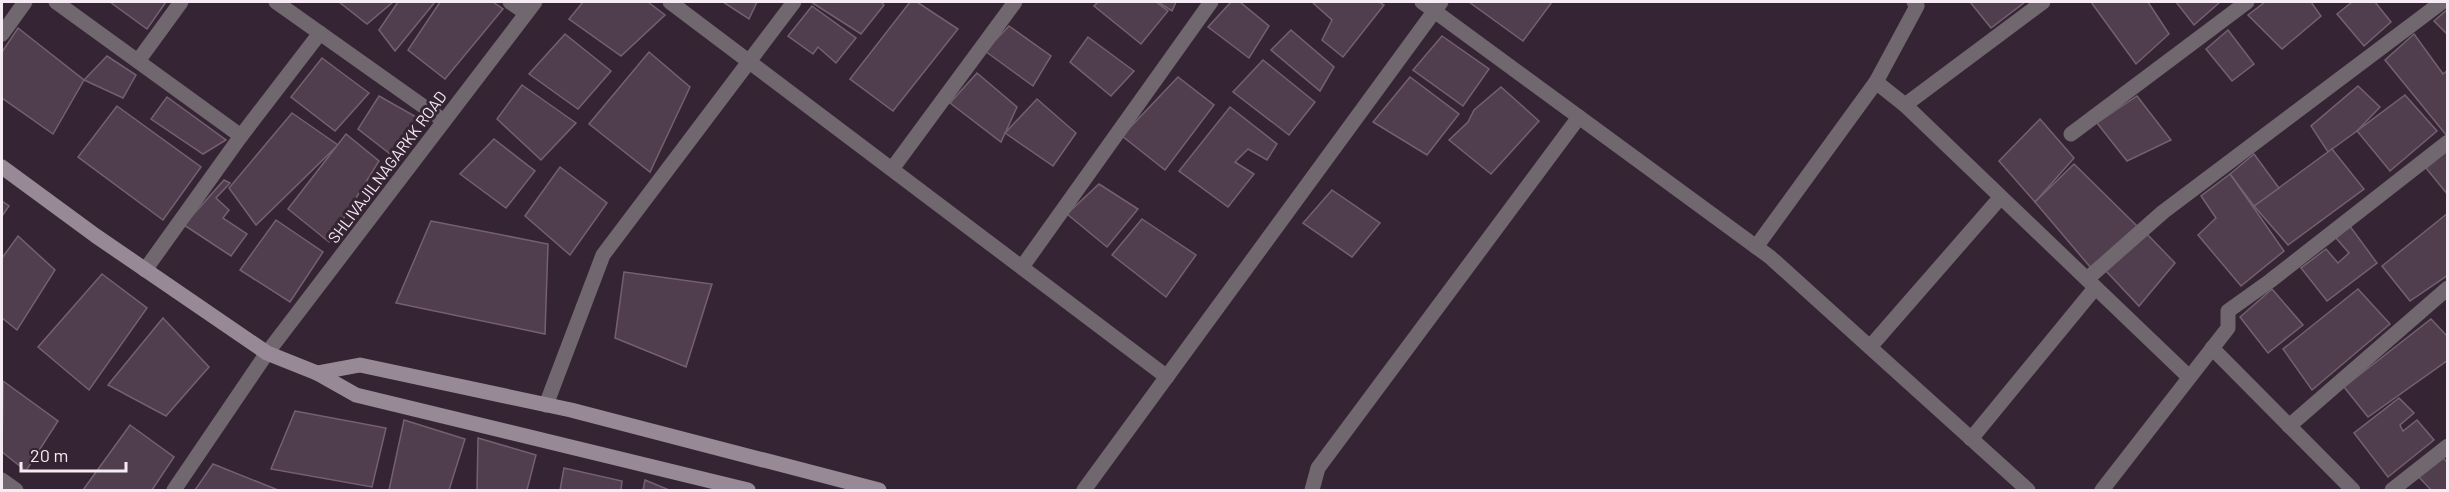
<svg xmlns="http://www.w3.org/2000/svg" width="2449" height="492" viewBox="0 0 2449 492" font-family="Barlow,sans-serif">
<rect width="100%" height="100%" fill="#352433"/>
<g fill="#503e4e" stroke="#746071" stroke-width="1.5">
<polygon points="110,2 166,2 147,29"/>
<polygon points="339,2 393,2 367,24"/>
<polygon points="398,2 435,2 395,51 379,30"/>
<polygon points="440,2 493,2 503,9 445,79 408,50"/>
<polygon points="583,2 648,2 665,15 621,56 569,19"/>
<polygon points="723,2 757,2 749,19"/>
<polygon points="811,2 881,2 884,5 861,34"/>
<polygon points="910,2 917,2 958,29 893,111 850,79"/>
<polygon points="1098,2 1156,2 1168,11 1141,44 1094,6"/>
<polygon points="1158,2 1176,2 1172,11"/>
<polygon points="1231,2 1240,2 1269,26 1249,58 1208,27"/>
<polygon points="1312,2 1379,2 1384,5 1343,57 1322,40 1332,20"/>
<polygon points="1469,2 1552,2 1523,41"/>
<polygon points="1970,2 2025,2 1991,28"/>
<polygon points="2091,2 2148,2 2169,34 2136,64"/>
<polygon points="2176,2 2220,2 2194,25"/>
<polygon points="2265,2 2311,2 2321,16 2282,49 2248,15"/>
<polygon points="2352,2 2375,2 2391,22 2364,46 2337,14"/>
<polygon points="812,6 856,38 836,63 818,47 813,54 788,36"/>
<polygon points="2448,9 2448,35 2434,21"/>
<polygon points="1009,26 1051,56 1033,86 985,51"/>
<polygon points="18,28 84,80 53,134 2,98 2,52"/>
<polygon points="1291,30 1334,67 1320,91 1271,50"/>
<polygon points="2228,30 2254,64 2232,81 2206,49"/>
<polygon points="565,34 611,71 578,109 529,74"/>
<polygon points="2414,34 2443,74 2448,70 2447,136 2385,60"/>
<polygon points="1442,36 1489,69 1463,106 1413,70"/>
<polygon points="1088,37 1134,71 1111,96 1070,62"/>
<polygon points="649,52 690,87 650,172 589,124"/>
<polygon points="107,56 136,75 123,98 84,80"/>
<polygon points="322,58 369,93 335,131 291,97"/>
<polygon points="1263,60 1315,102 1289,135 1233,92"/>
<polygon points="977,73 1017,107 1001,142 950,103"/>
<polygon points="1178,77 1214,105 1165,170 1122,136"/>
<polygon points="1410,77 1459,114 1427,155 1373,122"/>
<polygon points="522,85 576,123 541,160 497,119"/>
<polygon points="2358,86 2380,107 2357,131 2328,152 2311,126"/>
<polygon points="1501,87 1539,121 1491,174 1449,140 1468,122 1474,110"/>
<polygon points="2405,95 2437,131 2390,171 2357,131"/>
<polygon points="379,96 418,118 394,157 358,129"/>
<polygon points="2137,96 2171,140 2127,161 2097,123"/>
<polygon points="167,97 226,140 203,154 151,119"/>
<polygon points="1037,99 1076,133 1053,166 1005,133"/>
<polygon points="117,106 201,167 163,220 78,157"/>
<polygon points="1230,107 1277,144 1267,160 1248,149 1235,162 1254,174 1228,207 1179,171"/>
<polygon points="292,113 338,145 256,225 229,188"/>
<polygon points="2040,119 2074,158 2035,202 1999,161"/>
<polygon points="346,134 379,161 329,242 288,209"/>
<polygon points="494,139 535,171 506,208 460,174"/>
<polygon points="2332,149 2364,189 2288,245 2254,206"/>
<polygon points="2448,150 2448,195 2426,168"/>
<polygon points="2254,154 2279,188 2254,206 2230,174"/>
<polygon points="2074,164 2137,226 2091,268 2035,202"/>
<polygon points="560,167 607,203 570,255 525,216"/>
<polygon points="2230,174 2284,251 2241,286 2198,235 2216,218 2201,196"/>
<polygon points="224,180 230,183 216,198 229,210 223,218 247,234 231,256 184,225"/>
<polygon points="1099,184 1138,209 1107,247 1067,214"/>
<polygon points="1332,190 1380,223 1352,257 1303,223"/>
<polygon points="2,201 9,206 2,216"/>
<polygon points="2448,213 2448,275 2410,301 2382,266"/>
<polygon points="1142,219 1196,255 1166,297 1112,255"/>
<polygon points="276,220 323,252 290,302 240,270"/>
<polygon points="431,221 548,244 545,334 396,303"/>
<polygon points="2349,225 2377,263 2327,301 2301,268 2326,249 2338,263 2349,253 2336,238"/>
<polygon points="2146,233 2175,263 2139,306 2106,271"/>
<polygon points="18,236 55,270 17,330 2,318 2,258"/>
<polygon points="624,272 712,284 686,367 615,338"/>
<polygon points="102,274 147,308 89,390 38,347"/>
<polygon points="2272,289 2303,325 2268,353 2240,317"/>
<polygon points="2358,289 2390,324 2312,390 2283,349"/>
<polygon points="163,318 209,367 166,416 108,385"/>
<polygon points="2431,319 2448,337 2448,360 2368,417 2344,387"/>
<polygon points="3,381 58,421 26,471 2,452"/>
<polygon points="2399,398 2414,413 2400,425 2403,431 2417,420 2434,440 2388,477 2354,433"/>
<polygon points="295,411 386,428 372,487 271,469"/>
<polygon points="404,420 465,439 449,490 389,490"/>
<polygon points="130,425 174,457 152,490 83,490"/>
<polygon points="478,438 536,455 527,490 477,490"/>
<polygon points="2443,458 2448,463 2448,490 2431,490 2418,476"/>
<polygon points="213,464 278,490 195,490"/>
<polygon points="564,468 622,481 621,490 560,490"/>
<polygon points="645,480 669,490 643,490"/>
</g>
<g fill="none" stroke-linecap="round" stroke-linejoin="round">
<g stroke="#70676f" stroke-width="15">
<polyline points="2289,426 2448,288"/>
<polyline points="2392,490 2448,446"/>
</g>
<g stroke="#70676f" stroke-width="15">
<polyline points="56,2 241,136"/>
<polyline points="276,2 444,121"/>
<polyline points="510,2 526,13"/>
<polyline points="670,2 1167,377"/>
<polyline points="1422,2 1770,257 2028,490"/>
<polyline points="2,34 25,2"/>
<polyline points="138,61 181,2"/>
<polyline points="1876,82 1917,6 1914,2"/>
<polyline points="1905,105 2043,2"/>
<polyline points="2071,134 2247,2"/>
<polyline points="892,169 1015,2"/>
<polyline points="1756,247 1876,82 1905,105 2189,377"/>
<polyline points="1022,267 1211,2"/>
<polyline points="145,270 241,136 320,33"/>
<polyline points="2087,279 2163,212 2442,2"/>
<polyline points="1870,347 2000,198"/>
<polyline points="2212,348 2353,490"/>
<polyline points="546,405 603,255 794,2"/>
<polyline points="1971,439 2095,288"/>
<polyline points="2,480 16,490"/>
<polyline points="174,490 267,353 535,2"/>
<polyline points="1084,490 1441,2"/>
<polyline points="1312,490 1318,468 1579,117"/>
<polyline points="2102,490 2228,328 2228,311 2270,281 2448,142"/>
</g>
<g stroke="#978995" stroke-width="15">
<polyline points="2,167 96,236 267,353 317,373 356,395 748,490"/>
<polyline points="317,373 360,365 571,410 879,490"/>
</g>
</g>
<g text-anchor="middle" stroke-width="6" stroke-linejoin="round" paint-order="stroke">
<g font-size="16" fill="#f6ebf4" stroke="#352433">
<text transform="translate(387 167) rotate(-53)" y="6">SHLIVAJILNAGARKK ROAD</text>
</g>
</g>
<rect width="2449" height="492" fill="none" stroke="#f6ebf4" stroke-width="6"/>
<path d="M21 462v9h105v-9" fill="none" stroke="#f6ebf4" stroke-width="3"/>
<text x="30" y="462" font-size="18" fill="#f6ebf4" stroke="#352433" stroke-width="4.5" paint-order="stroke">20 m</text>
</svg>
